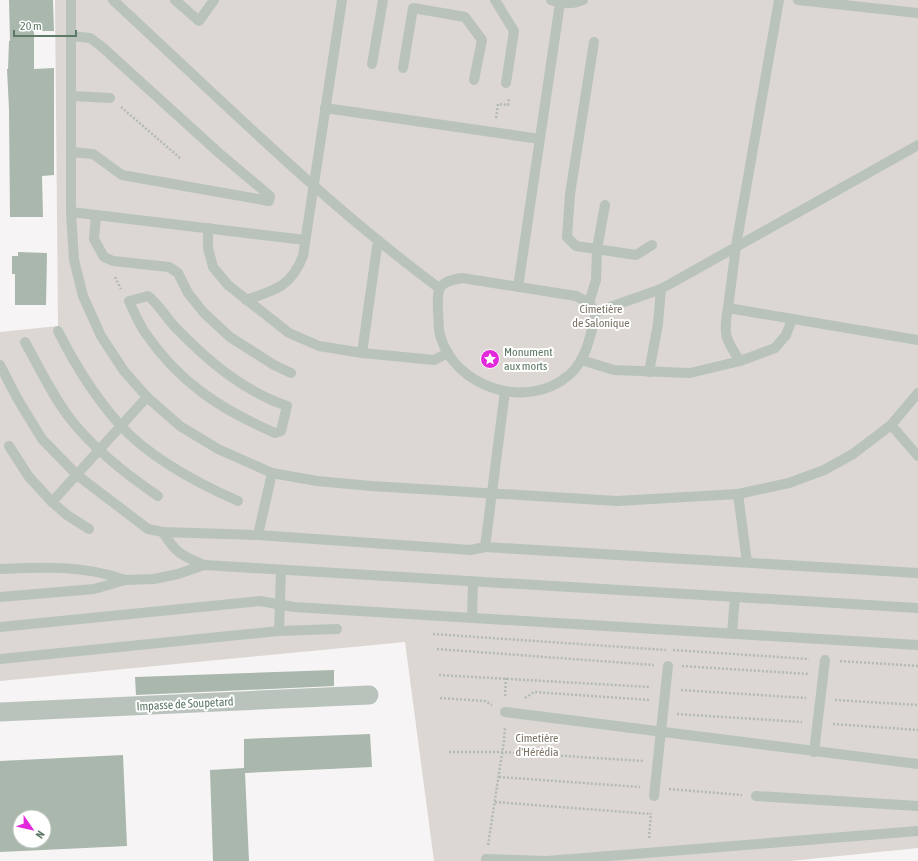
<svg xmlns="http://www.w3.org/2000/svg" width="918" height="861" viewBox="0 0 918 861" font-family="'Asap Condensed',sans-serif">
<rect width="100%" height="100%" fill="#f7f4f5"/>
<polygon fill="#dcd7d3" points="55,0 918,0 918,848 790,861 434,861 405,642 0,681 0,332 58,326"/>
<g fill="#a9b7ac" fill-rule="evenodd">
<polygon points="9,0 53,0 54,31 34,31 34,69 54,68 54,175 42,176 43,217 10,217 9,109 7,69 8,69 9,41 10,41"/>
<polygon points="18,252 47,253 46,305 15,305 15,274 12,274 12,256 18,256"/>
<polygon points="334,670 334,686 136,695 135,677"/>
<polygon points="370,734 372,767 245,773 249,861 213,861 210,770 244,768 244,739"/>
<path d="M123 755 127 846 0 852V761ZM20 817H44V841H20Z"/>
</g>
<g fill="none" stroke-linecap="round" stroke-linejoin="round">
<g stroke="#b2bab4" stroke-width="2.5" stroke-dasharray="2 2" stroke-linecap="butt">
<polyline points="121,107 180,158"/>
<polyline points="496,118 498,104 508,105 509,98"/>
<polyline points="115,277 121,289"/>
<polyline points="433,634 666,650"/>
<polyline points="437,649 654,665"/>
<polyline points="673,650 809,659"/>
<polyline points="840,661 918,666"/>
<polyline points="682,666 809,674"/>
<polyline points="439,675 650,687"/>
<polyline points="681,690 806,698"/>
<polyline points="505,696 506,678"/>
<polyline points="440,698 485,701 492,705"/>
<polyline points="525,698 534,692 650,700"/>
<polyline points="835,700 918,705"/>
<polyline points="677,714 802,722"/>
<polyline points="833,724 918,730"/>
<polyline points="449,752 503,752 643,761"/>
<polyline points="499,777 640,787"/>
<polyline points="669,789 742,795"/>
<polyline points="495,802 651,814"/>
<polyline points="649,838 651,813"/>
<polyline points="488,845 504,741 505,727"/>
</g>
<g stroke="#b9c3bc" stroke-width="10">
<polyline points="71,0 71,212 74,260 83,296 101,336 124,371 147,397 180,426 218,449 272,473 317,481 371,486 617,501 738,494 789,483 824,470 853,454 891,425 918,393"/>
<path d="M113 0C219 98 323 202 439 288"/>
<polyline points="175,0 199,21 214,0"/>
<polyline points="495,0 514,31 506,83"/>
<path d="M551 0C562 4 572 5 583 0"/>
<polyline points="779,0 736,246 728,308 918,340"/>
<polyline points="798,0 918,13"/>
<polyline points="71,36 90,38 101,46 219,153 270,196 269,201 122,175 93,154 71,152"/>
<polyline points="594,42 570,194 567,237 576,246 636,255 652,245"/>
<polyline points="372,64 383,0"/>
<polyline points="403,68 413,8 465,17 482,40 474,80"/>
<polyline points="71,96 110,98"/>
<polyline points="325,108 540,139"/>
<polyline points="71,212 305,240"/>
<polyline points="96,215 94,239 104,257 113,261 169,267 178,273 188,293 204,313 230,337 274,365 291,373"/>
<polyline points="208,228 208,248 213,267 228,285 289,333 319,346 362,353 434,360 448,353"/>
<path d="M462 278 576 296 589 303 596 312C591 333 587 360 569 375 528 411 454 388 440 335 438 328 439 319 438 311 437 287 438 282 462 278Z"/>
<polyline points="518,287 560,3"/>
<path d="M148 296C159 304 166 318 176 328 208 361 243 391 287 406L281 431 275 433C220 409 180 383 146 334 139 324 134 312 129 301Z"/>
<path d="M246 300C275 290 291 287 303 256L342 0"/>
<polyline points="589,303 596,280 597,249 605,205"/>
<path d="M728 308C723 334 725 339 740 361"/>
<polyline points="596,312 661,289 918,145"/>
<path d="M58 331C75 365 95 397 120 425 151 459 197 483 238 501"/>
<path d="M25 342C40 369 53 397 72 421 95 450 127 475 158 496"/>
<polyline points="362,353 378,240"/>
<polyline points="581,360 614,370 690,373 740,361 775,348 786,335 792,319"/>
<polyline points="0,365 17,398 42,439 77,475 148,529 163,532 258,535 471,550 485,547"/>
<polyline points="649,372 658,324 661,289"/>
<polyline points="505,391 485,547 918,573"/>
<polyline points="891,425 918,456"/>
<polyline points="9,446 29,477 52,502 147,397"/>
<polyline points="738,494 747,562"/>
<polyline points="52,502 67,515 89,529"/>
<path d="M163 532C175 553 183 556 204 565"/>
<polyline points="258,535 272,473"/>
<path d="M0 569C42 567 85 565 125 580"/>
<polyline points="281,570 279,631 337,629"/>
<polyline points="0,597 94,589 125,580 154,579 178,574 204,565 918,608"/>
<polyline points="472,618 473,582"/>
<polyline points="0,627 260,601 294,607 918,645"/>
<polyline points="732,633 735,597"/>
<polyline points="0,659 279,631"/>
<polyline points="505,712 918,764"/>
<polyline points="814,752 825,660"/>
<polyline points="654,796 668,666"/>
<polyline points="756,796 918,806"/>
<polyline points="486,859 547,861 918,831"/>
</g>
<polyline stroke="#b9c3bc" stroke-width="19" points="0,712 369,695"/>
</g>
<defs>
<g id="sight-disc" transform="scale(1)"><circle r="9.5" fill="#e329dc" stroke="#fff"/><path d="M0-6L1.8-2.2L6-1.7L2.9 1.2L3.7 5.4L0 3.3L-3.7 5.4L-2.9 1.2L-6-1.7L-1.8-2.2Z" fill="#fff"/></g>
</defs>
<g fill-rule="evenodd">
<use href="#sight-disc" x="490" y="359"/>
</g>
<g text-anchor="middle" stroke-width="4" stroke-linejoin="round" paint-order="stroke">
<g font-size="12" fill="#7c7365" stroke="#fff">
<text x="601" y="313">Cimetière<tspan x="601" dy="14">de Salonique</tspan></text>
<text x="537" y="742">Cimetière<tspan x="537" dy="14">d'Hérédia</tspan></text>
</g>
<g font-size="12" fill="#5e7965" stroke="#fff" text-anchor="start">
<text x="504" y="356">Monument<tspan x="504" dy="14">aux morts</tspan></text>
</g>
<g font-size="12" fill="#5e7965" stroke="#fff">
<text transform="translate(185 704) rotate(-3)" y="4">Impasse de Soupetard</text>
</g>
</g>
<g transform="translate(32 829) rotate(124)"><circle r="19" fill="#ffffff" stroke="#bfc9c1"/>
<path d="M0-3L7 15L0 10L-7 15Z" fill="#e329dc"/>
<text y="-6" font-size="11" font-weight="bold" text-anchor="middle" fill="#5e7965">N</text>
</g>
<path d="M14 30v6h62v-6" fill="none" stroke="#5e7965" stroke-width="2"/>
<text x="20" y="30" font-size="12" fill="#5e7965" stroke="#ffffff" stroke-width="3" paint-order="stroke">20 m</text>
</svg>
